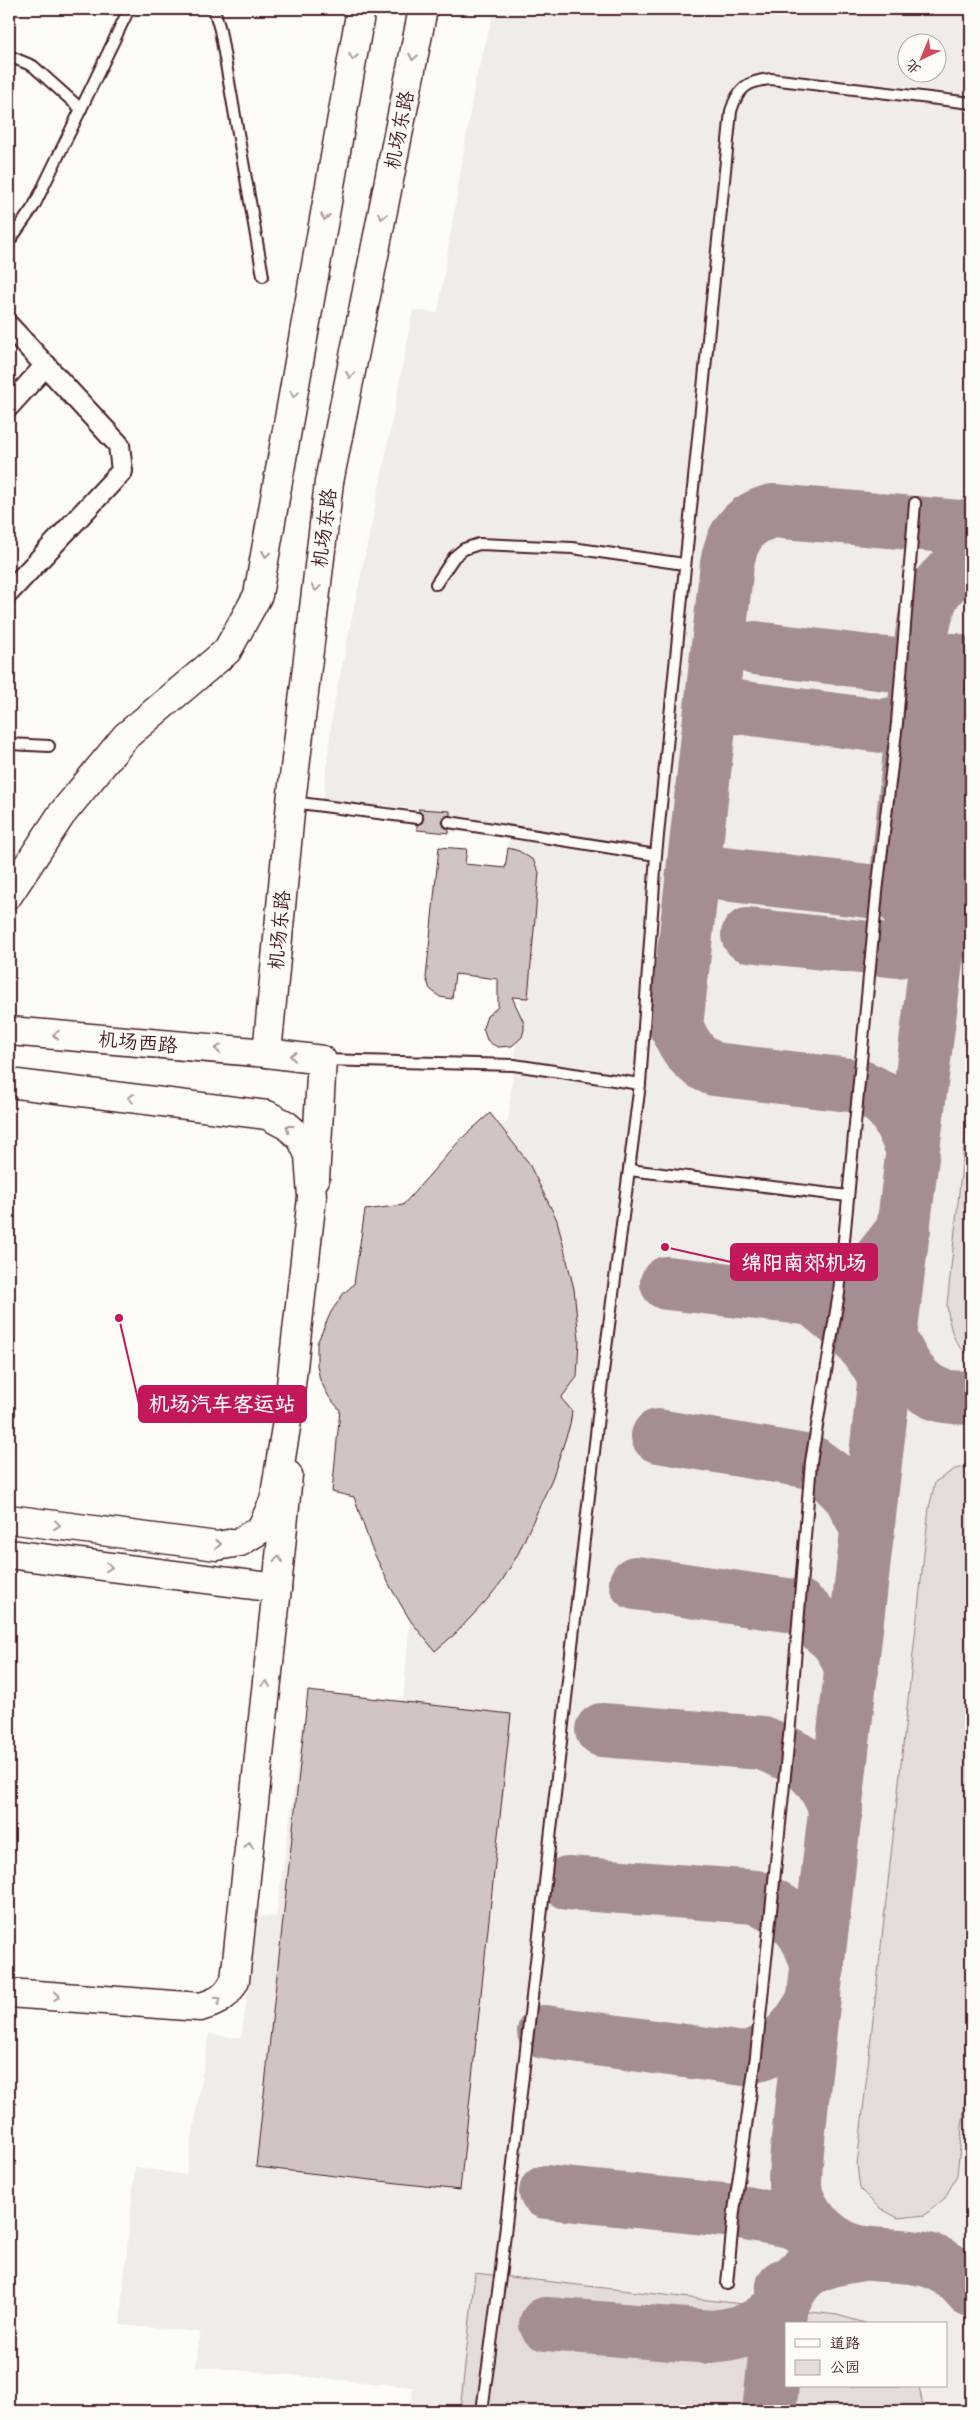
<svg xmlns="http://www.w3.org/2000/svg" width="980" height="2420" viewBox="0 0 980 2420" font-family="Caveat,'LXGW WenKai TC',sans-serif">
<rect width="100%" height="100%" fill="#fdfcf7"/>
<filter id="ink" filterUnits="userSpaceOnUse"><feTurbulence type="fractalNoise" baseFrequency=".02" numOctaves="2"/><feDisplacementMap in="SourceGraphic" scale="10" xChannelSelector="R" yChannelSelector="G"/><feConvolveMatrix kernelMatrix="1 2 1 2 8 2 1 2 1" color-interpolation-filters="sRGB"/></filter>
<g filter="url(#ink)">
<path fill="#f0ece8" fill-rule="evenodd" d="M495 9H971V2411H411L413 2387 196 2366 200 2332 120 2325 135 2167 186 2175 209 2034 241 2038 259 1916 276 1917 308 1691 403 1700 410 1620 391 1588 355 1498 332 1492 340 1410 320 1380 317 1365V1343L331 1312 343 1294 354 1284 365 1210 403 1205 461 1139 490 1113 501 1126 508 1120 521 997H528L539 872 533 860 519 851 508 848 507 835 417 830 418 809 323 801 333 709 385 459 413 310 438 313 475 82ZM908 42H938V72H908ZM786 2324H946V2386H786Z"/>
<g fill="#e3dcda" stroke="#967e82">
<path d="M971 1080V1354C952 1349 949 1321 947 1305Z"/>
<polygon points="971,1466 971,2043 957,2175 945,2198 925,2215 898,2218 878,2207 860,2189 857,2165 929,1508 935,1482 955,1469"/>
<polygon points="475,2273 837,2315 865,2323 867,2324 786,2324 786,2386 919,2386 924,2411 460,2411"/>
</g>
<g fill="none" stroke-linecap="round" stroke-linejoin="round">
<g stroke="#a48e91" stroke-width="54">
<polyline points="755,648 919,668 940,667 954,660"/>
<path d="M971 677 883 1393 801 2109C799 2134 795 2161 795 2186 796 2200 805 2216 815 2226 853 2266 882 2249 928 2260 946 2265 960 2276 971 2290"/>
<polyline points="729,706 882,726 913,720 940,699"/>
<polyline points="715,873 877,892 898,883 924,860"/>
<path d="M748 935 898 951C916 947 927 942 940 930"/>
<path d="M938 953C921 930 902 906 897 877L922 636C928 593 936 583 971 558"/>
<path d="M913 1150C899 1118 894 1099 858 1086L714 1069C693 1060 685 1047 676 1026L727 564C732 535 744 518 773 511L971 528"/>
<polyline points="667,1283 813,1299 839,1293 866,1277 904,1229"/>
<path d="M813 1299C842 1322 871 1346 885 1380"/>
<path d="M890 1337C900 1360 914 1387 940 1395 949 1398 961 1397 971 1398"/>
<polyline points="658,1436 811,1462 833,1478 850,1495 868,1530"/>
<polyline points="636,1583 800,1607 836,1639 845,1653 852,1670"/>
<path d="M602 1730 762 1743C803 1759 819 1767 836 1810"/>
<path d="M568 1883 756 1897C794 1916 807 1926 818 1968"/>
<path d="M544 2032 744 2059C783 2047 794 2035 814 2000"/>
<polyline points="546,2192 734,2211 790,2221 825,2237"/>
<path d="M546 2324 711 2337C740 2334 763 2329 781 2304 790 2292 793 2280 806 2271 822 2260 842 2258 861 2254"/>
<polyline points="769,2411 783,2286"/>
</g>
</g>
<g fill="#d0c5c4" stroke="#4a1f2b">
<polygon points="418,809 450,811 450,815 444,817 442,821 444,827 449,829 449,833 417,830 417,825 422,823 424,818"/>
<polygon points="439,847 467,849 465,864 505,868 508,848 519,851 533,860 539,872 528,998 512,997 524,1023 524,1030 522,1037 512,1046 498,1047 492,1044 487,1040 483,1028 487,1016 498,1007 498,979 455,974 452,999 440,997 430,989 426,978"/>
<polygon points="490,1113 528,1162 557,1220 574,1289 579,1340 577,1377 561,1398 572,1411 570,1425 552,1479 518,1554 502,1581 486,1601 456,1633 435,1651 410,1620 391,1588 371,1547 354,1497 332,1492 340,1410 329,1397 320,1380 317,1365 317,1343 331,1312 343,1294 354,1284 365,1210 403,1205 461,1139"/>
<polygon points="308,1691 511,1714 460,2190 256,2167"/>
</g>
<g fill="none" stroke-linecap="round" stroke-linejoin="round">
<g stroke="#4a1f2b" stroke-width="14">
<g id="service">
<polyline points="214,9 220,30 263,276"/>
<polyline points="9,56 33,66 81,109 34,206 9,242"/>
<polyline points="81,109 129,9"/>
<polyline points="436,584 454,557 464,549 479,544 572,548 684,564"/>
<polyline points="9,744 49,746"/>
<polyline points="292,802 417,818"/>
<polyline points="449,822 656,855"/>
<polyline points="323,1060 514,1065 640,1084"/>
<polyline points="629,1170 848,1196"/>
<polyline points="727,2284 734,2211 756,2056 789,1736 811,1462 839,1293 877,892 897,723 915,503"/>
<path d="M482 2411 501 2269 604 1364 640 1084 656 855 731 111C738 88 747 81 771 79L971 103"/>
</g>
</g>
<g stroke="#4a1f2b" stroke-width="24">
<g id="minor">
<polyline points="9,326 119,445 122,471 9,592"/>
<polyline points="9,406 46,365"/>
</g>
</g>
<g stroke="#4a1f2b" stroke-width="31">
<g id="secondary">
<polyline points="9,894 61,815 126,736 227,651 258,595 361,9"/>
<polyline points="9,1031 267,1053 322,1060 315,1179"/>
<polyline points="267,1053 291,802 329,482 423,9"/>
<polyline points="9,1554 277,1588 288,1475"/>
<path d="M9 1993 200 2007C218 2002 227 1997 235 1980L277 1588"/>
</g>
</g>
<g stroke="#4a1f2b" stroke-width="31">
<polyline id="primary" points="9,1083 267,1115 286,1125 301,1138 309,1155 312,1197 287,1421 274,1501 261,1529 240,1542 217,1546 9,1519"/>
</g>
<use href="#service" stroke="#fdfcf7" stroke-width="10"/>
<use href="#minor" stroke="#fdfcf7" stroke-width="20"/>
<use href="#secondary" stroke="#fdfcf7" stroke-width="28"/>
<use href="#primary" stroke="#fdfcf7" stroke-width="28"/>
</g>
<defs><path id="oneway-chevron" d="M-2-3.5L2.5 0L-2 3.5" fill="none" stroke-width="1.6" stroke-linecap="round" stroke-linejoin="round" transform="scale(1.25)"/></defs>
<g stroke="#ac999b">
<use href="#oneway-chevron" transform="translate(353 57) rotate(100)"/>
<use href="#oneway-chevron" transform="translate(413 57) rotate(101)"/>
<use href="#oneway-chevron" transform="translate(382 216) rotate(101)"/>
<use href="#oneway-chevron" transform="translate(325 217) rotate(100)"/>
<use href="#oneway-chevron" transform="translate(350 375) rotate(101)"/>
<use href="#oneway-chevron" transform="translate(294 394) rotate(100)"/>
<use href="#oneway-chevron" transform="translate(266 554) rotate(100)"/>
<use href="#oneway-chevron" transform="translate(316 588) rotate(97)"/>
<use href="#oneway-chevron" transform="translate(56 1035) rotate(-175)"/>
<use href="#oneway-chevron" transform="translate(218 1049) rotate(-175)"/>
<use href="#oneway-chevron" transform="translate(293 1056) rotate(-172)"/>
<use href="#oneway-chevron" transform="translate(131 1098) rotate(-173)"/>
<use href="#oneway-chevron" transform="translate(289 1128) rotate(-142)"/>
<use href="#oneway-chevron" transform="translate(57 1525) rotate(7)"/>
<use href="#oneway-chevron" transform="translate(218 1544) rotate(-2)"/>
<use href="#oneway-chevron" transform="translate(278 1559) rotate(-86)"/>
<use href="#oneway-chevron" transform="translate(109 1567) rotate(7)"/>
<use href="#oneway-chevron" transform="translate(266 1684) rotate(-84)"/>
<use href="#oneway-chevron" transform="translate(249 1845) rotate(-84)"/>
<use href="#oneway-chevron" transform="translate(57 1996) rotate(4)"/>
<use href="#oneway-chevron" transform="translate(218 2000) rotate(-29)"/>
</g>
</g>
<g text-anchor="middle" stroke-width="4.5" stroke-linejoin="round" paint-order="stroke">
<g font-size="20" fill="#4a1f2b" stroke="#fdfcf7">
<text transform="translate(399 130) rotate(-79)" y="7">机场东路</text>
<text transform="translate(324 528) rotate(-83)" y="7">机场东路</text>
<text transform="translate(279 930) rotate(-85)" y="7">机场东路</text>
<text transform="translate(138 1042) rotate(5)" y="7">机场西路</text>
</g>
</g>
<path fill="none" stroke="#c2185b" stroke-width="2" d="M665 1247L731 1262M119 1318L139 1404"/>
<g fill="#c2185b" stroke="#fdfcf7" stroke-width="2">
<circle cx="665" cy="1247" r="5"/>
<circle cx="119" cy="1318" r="5"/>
</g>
<g fill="#c2185b" stroke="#c2185b" stroke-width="2">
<rect x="731" y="1244" width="146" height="36" rx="5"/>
<rect x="139" y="1386" width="167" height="36" rx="5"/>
</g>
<g font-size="21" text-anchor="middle" font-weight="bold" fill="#fff">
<text x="804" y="1270">绵阳南郊机场</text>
<text x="222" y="1411">机场汽车客运站</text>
</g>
<rect width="980" height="2420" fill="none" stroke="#fdfcf7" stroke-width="30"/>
<rect x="15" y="15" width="950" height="2390" fill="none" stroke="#4a1f2b" stroke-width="2" filter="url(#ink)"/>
<rect x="785" y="2322" width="162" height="65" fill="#fdfcf7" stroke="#b5a4a5"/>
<rect x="795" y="2339" width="25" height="8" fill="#fdfcf7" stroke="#b5a4a5"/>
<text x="830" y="2348" font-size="15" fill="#4a1f2b">道路</text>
<rect x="795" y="2360" width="25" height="15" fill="#e3dcda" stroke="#b5a4a5"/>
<text x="830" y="2372" font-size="15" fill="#4a1f2b">公园</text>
<g transform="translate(922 58) rotate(224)"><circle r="24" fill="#fdfcf7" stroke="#b5a4a5"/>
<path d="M0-4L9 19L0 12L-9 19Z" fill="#d1495b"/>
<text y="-8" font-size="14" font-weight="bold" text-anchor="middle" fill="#4a1f2b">北</text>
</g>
</svg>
